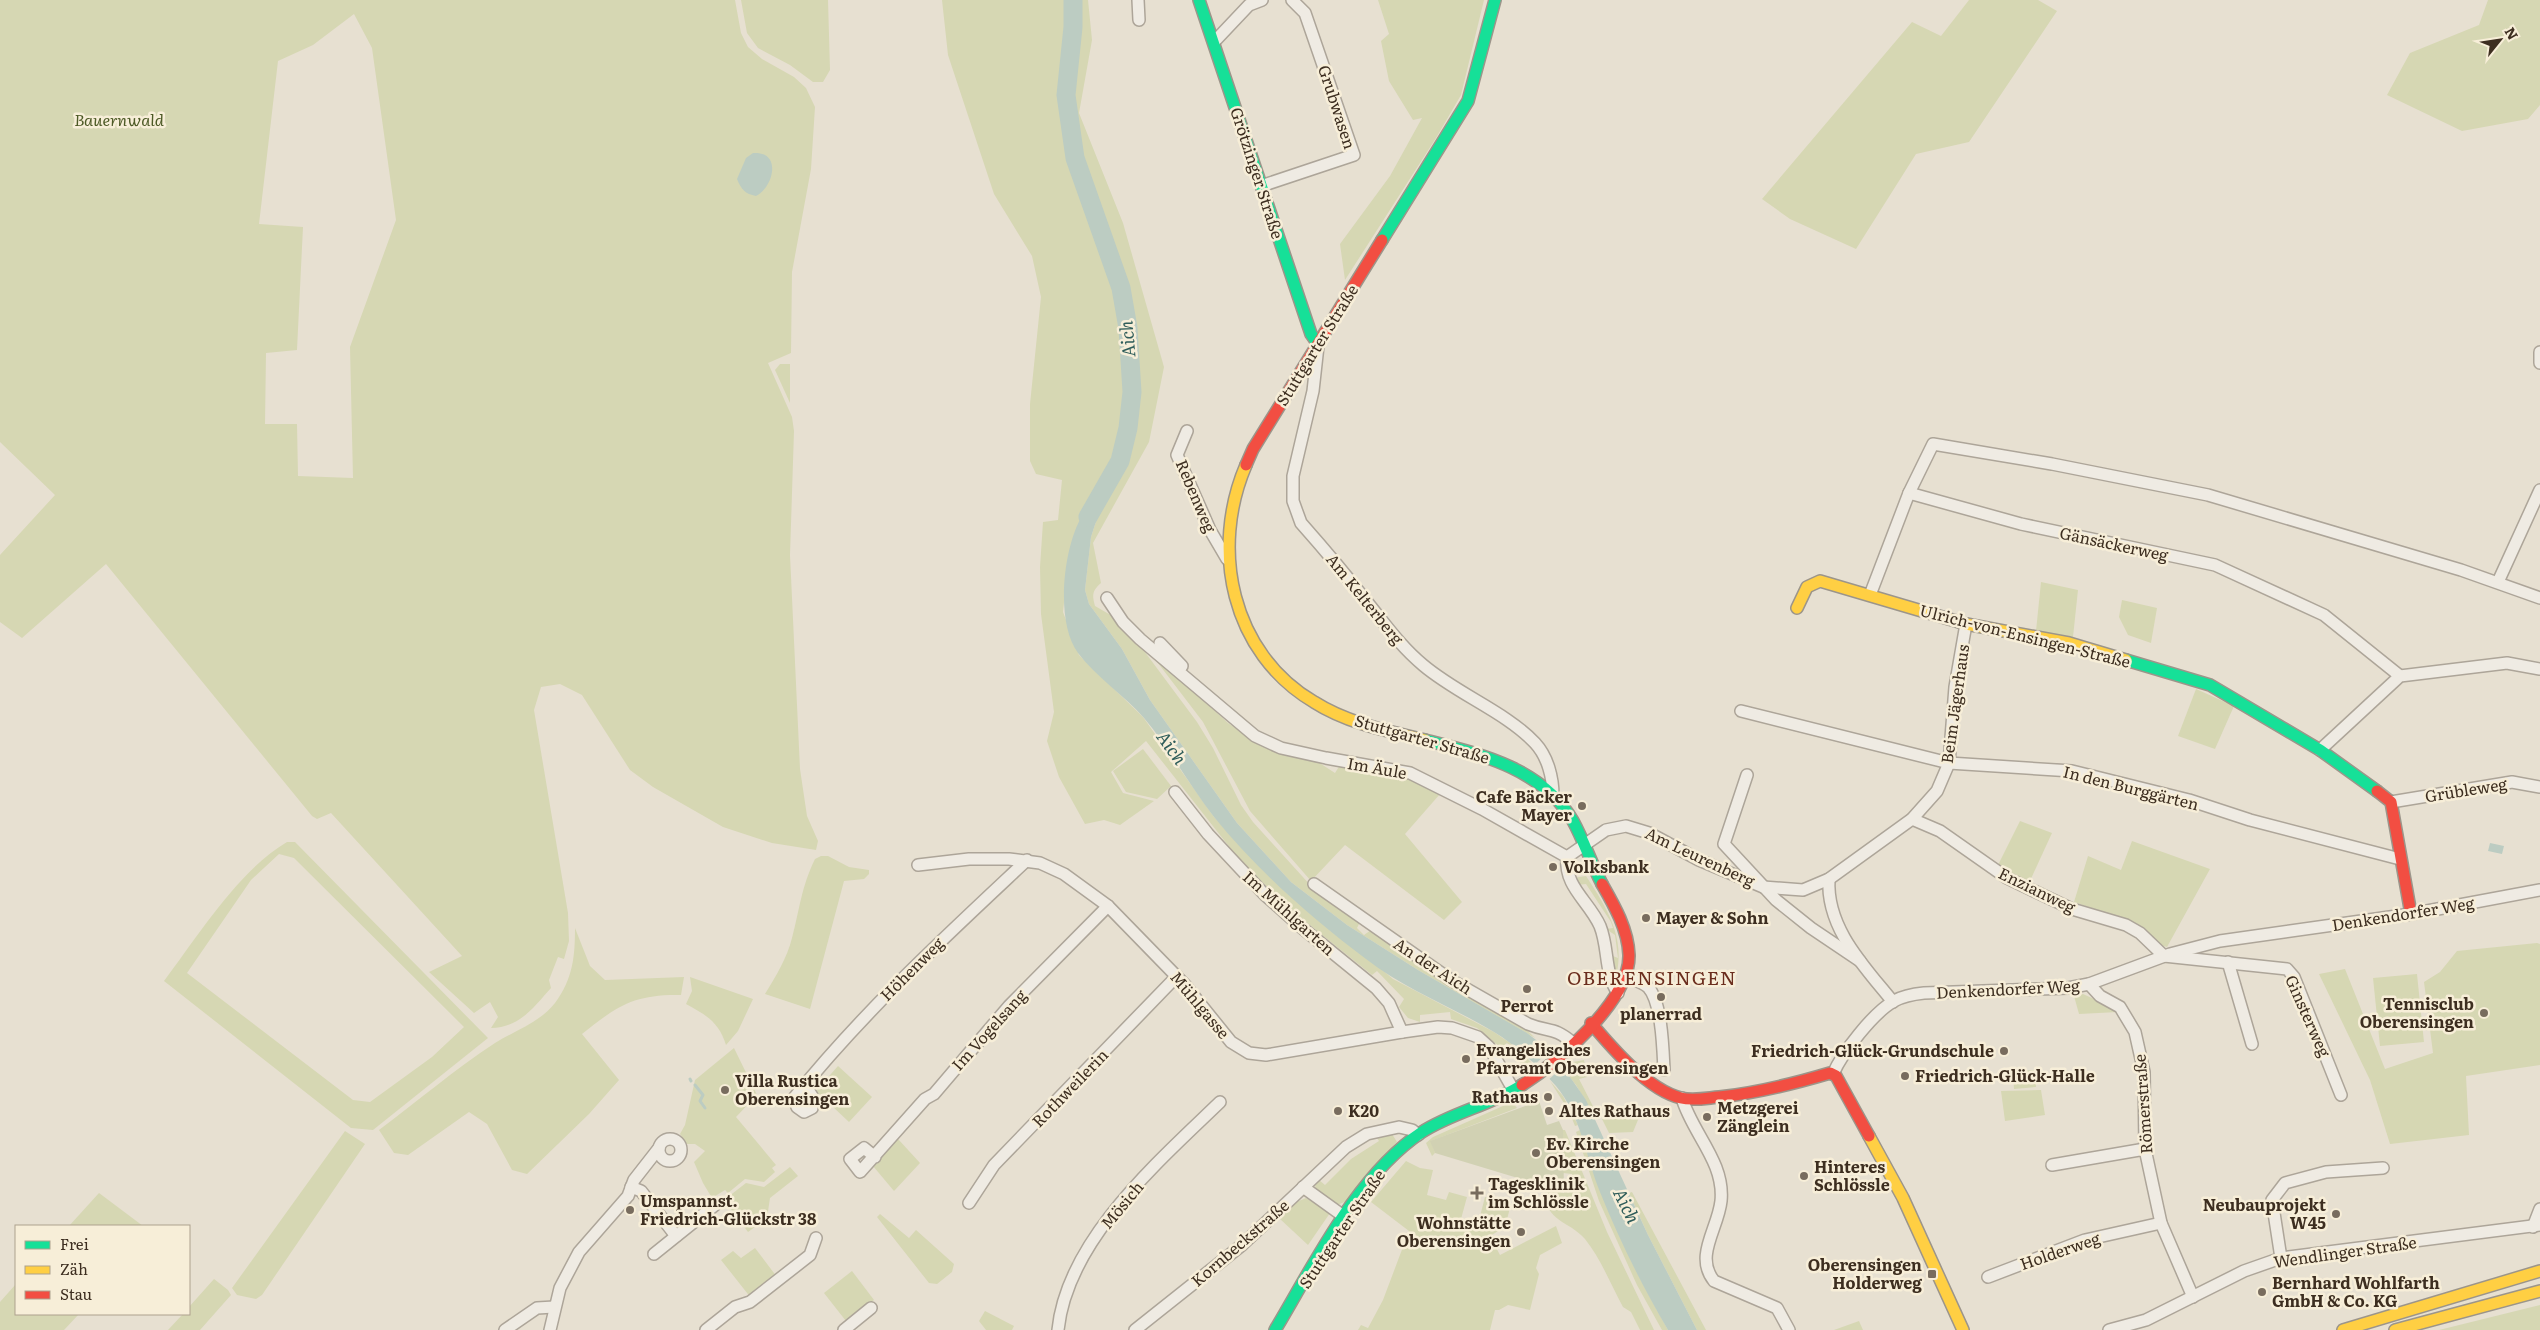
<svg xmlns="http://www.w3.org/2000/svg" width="2540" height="1330" viewBox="0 0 2540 1330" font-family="Literata,serif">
<rect width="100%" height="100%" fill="#e7e0d1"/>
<g fill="#d6d7b3" fill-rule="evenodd">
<path d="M0 0H735L741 33 748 47 762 59 794 77 806 88 815 107 811 169 792 272 791 353 768 363 792 417 794 431 790 555 800 769 807 816 818 841 816 850 772 843 723 827 653 787 630 770 582 695 560 684 541 687 534 710 568 913 569 941 564 959 558 957 549 980 551 988C534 1007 519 1028 491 1028L498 1017 490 1002 474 1013 429 972 462 956 331 813 317 819 312 816 106 564 22 638 0 622V555L55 495 0 442ZM354 14 372 48 396 220 350 347 353 478 298 476 297 424H265L266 353 297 350 303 227 259 224 278 61 313 45Z"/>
<polygon points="741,0 828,0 830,70 823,82 813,82 790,65 758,48 747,33"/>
<path d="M942 0H1088L1092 40 1079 113 1123 223 1164 367 1149 442 1093 543 1101 583C1092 591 1092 595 1095 606L1114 617 1133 636 1197 722 1213 748 1241 805 1253 822 1312 887 1360 922 1357 928 1364 935 1371 930 1410 959 1524 1027 1535 1038 1418 970 1347 925 1291 882 1237 823 1150 700 1122 649 1089 604 1085 590 1091 537 1104 497 1082 516 1069 557 1063 612 1079 655 1143 717 1214 817 1254 860 1393 979 1494 1032 1513 1045 1534 1065 1524 1072H1519L1516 1069 1524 1057 1507 1043 1501 1048 1477 1028 1451 1019 1450 1012 1420 1015V1022L1408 1018 1399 1007 1404 999 1377 971 1372 975 1296 914 1242 863 1146 741 1111 772 1123 793 1154 801 1120 825 1104 820 1085 824 1059 777 1047 741 1054 712 1041 614 1040 567 1043 522 1058 520 1062 480 1036 474 1030 461V404L1041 297 1032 256 994 194 948 55Z"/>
<polygon points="1378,0 1484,0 1461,95 1436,138 1345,280 1340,244 1390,176 1422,118 1413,120 1389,81 1381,41 1389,34"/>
<polygon points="1969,0 2038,0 2057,11 1969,142 1916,154 1856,249 1790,219 1762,199 1912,22 1941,36"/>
<polygon points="2488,0 2540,0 2540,105 2528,119 2462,131 2387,95 2410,53 2479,25"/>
<polygon points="780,364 790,364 790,403 775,370"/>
<polygon points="2041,582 2078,590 2073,637 2036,631"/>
<polygon points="2122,600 2157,608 2151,643 2128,635 2119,617"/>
<polygon points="1148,650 1228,723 1265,748 1315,760 1335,773 1340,765 1404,775 1440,794 1405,834 1462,902 1444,920 1345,845 1311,881 1250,811 1203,722"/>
<polygon points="2196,689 2234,706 2215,749 2178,736"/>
<polygon points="1143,749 1171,786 1157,799 1126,792 1113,771"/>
<polygon points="2020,821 2052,833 2029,883 1998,865"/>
<polygon points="2132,841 2210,869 2167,947 2154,943 2121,918 2074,902 2088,856 2121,870"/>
<path d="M287 842H295L488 1038 373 1130 351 1128 164 981C198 936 238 871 287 842ZM279 854 294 858 464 1027 432 1057 370 1102 353 1100 187 973 251 880Z"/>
<path d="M821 856H828L849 867 869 870V874L864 879 844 881 810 1009 765 994C776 976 787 958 792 938 800 908 801 888 815 859Z"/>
<path d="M1586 876C1607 908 1626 938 1616 977L1610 955 1618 958 1615 935 1606 929 1613 928 1611 922 1586 884 1577 885 1573 878Z"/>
<path d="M575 928 590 966 605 980 684 977 681 995C634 994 617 1006 582 1034L619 1080 589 1114 527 1174 512 1170 487 1124 469 1112 408 1155 394 1153 379 1130C418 1101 455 1069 495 1043 516 1030 539 1023 555 1003 573 979 575 956 575 928Z"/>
<polygon points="2537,943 2540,944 2540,1065 2466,1076 2469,1135 2390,1144 2370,1080 2319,974 2345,969 2385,1069 2433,1053 2424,982 2440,972 2457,951"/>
<polygon points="2417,974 2424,1042 2380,1046 2373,978"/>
<path d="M690 977 753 999 738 1031 726 1045C719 1022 706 1015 686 1004L692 991Z"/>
<polygon points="2083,994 2118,1010 2118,1012 2079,1014 2074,996"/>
<polygon points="734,1048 757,1095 736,1117 776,1165 772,1168 775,1172 764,1182 745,1179 728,1193 725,1190 712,1198 703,1183 694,1162 705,1151 695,1144 687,1144 680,1134 685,1125 695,1080"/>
<polygon points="1584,1060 1587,1077 1579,1079 1598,1116 1595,1117 1576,1085 1563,1069 1573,1062"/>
<polygon points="838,1066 872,1097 849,1122 816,1091"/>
<polygon points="2035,1070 2036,1087 2014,1089 2013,1071"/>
<polygon points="1550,1081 1563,1096 1578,1125 1575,1126 1569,1111"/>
<polygon points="2041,1090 2045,1115 2005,1121 2001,1091"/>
<polygon points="1512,1102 1517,1108 1431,1141 1435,1153 1432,1156 1426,1143 1433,1137"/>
<polygon points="1630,1107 1640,1115 1633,1132 1609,1133 1602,1119"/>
<path d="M1563 1130H1565L1607 1232 1654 1330H1640L1631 1312 1623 1307C1611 1285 1601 1259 1585 1239 1569 1220 1544 1223 1545 1188L1564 1193V1190H1573L1572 1174 1563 1173Z"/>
<path d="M1580 1130C1601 1200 1632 1266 1668 1330H1662L1637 1285 1599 1201 1576 1132Z"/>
<polygon points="345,1131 365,1144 262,1295 256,1299 237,1295 232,1288"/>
<polygon points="1392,1134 1397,1142 1370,1170 1347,1201 1337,1205 1316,1189 1315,1185 1319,1180 1325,1185 1351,1159 1379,1141 1375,1135"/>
<polygon points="898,1139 920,1163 894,1191 873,1166"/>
<polygon points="1406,1161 1420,1168 1433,1170 1427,1195 1446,1200 1449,1192 1467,1197 1461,1219 1478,1224 1485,1197 1511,1204 1505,1227 1490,1236 1500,1255 1556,1226 1562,1243 1540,1255 1536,1268 1539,1274 1530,1310 1508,1305 1499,1310 1495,1310 1490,1330 1358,1330 1361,1325 1368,1328 1383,1300 1409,1231 1371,1202"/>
<polygon points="790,1167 798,1176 770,1198 767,1218 748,1232 724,1200 746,1183 764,1187"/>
<polygon points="1632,1192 1706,1330 1697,1330 1648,1235 1629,1193"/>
<polygon points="99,1193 143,1226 69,1226"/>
<polygon points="1306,1198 1330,1213 1308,1245 1279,1218 1294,1203"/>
<polygon points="880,1214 909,1238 916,1230 954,1264 952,1272 937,1284 929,1283 877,1217"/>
<polygon points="755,1248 777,1277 751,1298 721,1260 733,1251 741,1258"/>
<polygon points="852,1271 874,1300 846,1321 824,1293"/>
<polygon points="214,1279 228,1290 231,1295 200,1330 168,1330 183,1314 189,1314 189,1307"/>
<polygon points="16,1284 16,1314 79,1314 64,1330 0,1330 0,1302"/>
<polygon points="2540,1305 2540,1330 2439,1330"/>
<polygon points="985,1311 1014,1326 1012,1330 986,1330 979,1321"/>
<polygon points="1859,1321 1863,1330 1834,1330"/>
</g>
<polygon fill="#d1d1b3" points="1539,1101 1547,1125 1559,1121 1563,1130 1564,1192 1435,1153 1430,1141"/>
<g fill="#bcccc2">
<path d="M753 153C782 151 774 187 756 196 745 194 741 189 737 179L746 158Z"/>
<path d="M1099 494 1104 497 1091 537 1085 590 1089 604 1122 649 1150 700 1237 823 1291 882 1347 925 1418 970 1527 1033C1551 1050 1570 1076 1586 1100L1648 1235 1697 1330H1668C1642 1286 1619 1239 1600 1192 1586 1157 1581 1116 1556 1086 1538 1066 1517 1046 1494 1032 1451 1006 1406 990 1366 959 1311 918 1257 870 1214 817 1189 785 1170 749 1144 718 1124 695 1096 677 1078 653 1055 622 1063 548 1082 516 1086 508 1094 501 1099 494Z"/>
<polygon points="2490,843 2504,846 2502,854 2488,851"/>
</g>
<polygon fill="#e7e0d1" points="1551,1050 1564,1066 1547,1081 1534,1065"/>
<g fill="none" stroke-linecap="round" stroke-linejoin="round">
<g stroke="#bcccc2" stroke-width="3">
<polyline points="690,1079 691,1081"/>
<polyline points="695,1085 703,1095 700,1101 705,1108"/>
</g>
<polyline stroke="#bcccc2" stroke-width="19" points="1073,0 1073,27 1066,95 1075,158 1121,288 1128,328 1132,392 1128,428 1120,461 1088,517"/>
<g stroke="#ada599" stroke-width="14">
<g id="street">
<polyline points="1138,0 1139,20"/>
<polyline points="1214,42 1249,5 1262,0"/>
<polyline points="1261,186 1354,155 1305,13 1292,0"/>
<path d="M1318 346 1313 391 1293 476V501L1301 523C1324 549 1346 575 1367 602 1385 624 1401 647 1423 665 1457 694 1506 712 1535 743 1548 757 1553 778 1553 796"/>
<polyline points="2540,352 2540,363"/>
<polyline points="1187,431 1177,455 1210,530 1227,559"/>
<polyline points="1909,493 1933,444 2052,464 2208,495 2461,570 2540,598"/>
<polyline points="2498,582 2540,490"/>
<polyline points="1870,595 1909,493 2021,524 2215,565 2324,615 2400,676"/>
<polyline points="1107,598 1123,622 1140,639 1255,736 1281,748 1326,758 1410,773 1482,809 1567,857"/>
<polyline points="1160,643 1182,666"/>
<polyline points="1741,711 1949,763 2072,771 2189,800 2250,820 2400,859"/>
<polyline points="2320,750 2400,676 2507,663 2540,669"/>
<polyline points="1747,775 1724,844 1776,900 1811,928 1860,961"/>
<polyline points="1175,792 1208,834 1265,895 1301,927 1376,988 1389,1003 1402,1032"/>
<polyline points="2391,802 2512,782 2540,787"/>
<polyline points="1912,819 1940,831 2007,878 2072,909 2126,925 2140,933 2164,956 2287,969 2294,977 2341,1095"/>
<polyline points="1567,857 1606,830 1626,826 1649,833 1699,860 1763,887 1803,890 1829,879 1912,819 1937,791 1949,763 1955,687 1966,624"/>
<path d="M1567 857C1564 887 1589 901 1600 926 1609 948 1604 973 1618 993"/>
<polyline points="918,865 969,859 1009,859 1040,863 1064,874 1108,906 1185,985 1231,1042 1249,1053 1266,1055 1402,1032 1438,1027 1452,1028 1478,1037 1489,1047 1514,1091"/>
<path d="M1829 879C1826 928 1864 966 1893 1002"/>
<path d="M1314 884 1451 980 1528 1024C1550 1033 1553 1026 1573 1043"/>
<polyline points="2228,962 2252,1044"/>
<path d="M1627 977C1634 980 1642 982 1648 987 1662 1002 1663 1050 1664 1070"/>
<polyline points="2089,984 2100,996 2120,1007 2135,1032 2144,1072 2145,1149 2161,1223 2193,1297"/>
<path d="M1833 1074C1842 1053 1873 1013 1894 1001 1903 996 1914 994 1924 993L2068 988 2089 984 2170 954 2220 941 2411 914 2540 890"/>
<path d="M805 1085 812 1096V1108L804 1112 797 1107 794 1098C864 1011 946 936 1027 860"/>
<path d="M1682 1098C1692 1133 1725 1162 1721 1201 1718 1229 1694 1256 1714 1281L1777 1308 1789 1330"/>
<circle cx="670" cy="1150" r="11"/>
<polyline points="875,1157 864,1148 850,1159 860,1172 925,1099 934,1094 1009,1006 1108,906"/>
<polyline points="2052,1165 2145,1149"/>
<polyline points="631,1187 641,1191 676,1236"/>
<polyline points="1303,1187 1346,1218"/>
<polyline points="969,1203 994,1165 1177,976"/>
<polyline points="2533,1227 2540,1209"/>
<polyline points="654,1254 715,1205"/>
<polyline points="2281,1258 2272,1200 2285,1183 2326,1172 2383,1168"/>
<polyline points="1988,1277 2085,1240 2161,1223"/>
<polyline points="505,1330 537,1308 554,1307"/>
<polyline points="550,1330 560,1288 579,1252 628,1196 634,1180 659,1148"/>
<polyline points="706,1330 735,1307 750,1302 810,1255 816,1238"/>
<polyline points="844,1330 871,1308"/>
<path d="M1058 1330C1067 1240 1159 1161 1220 1102"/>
<polyline points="1135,1330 1242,1245 1346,1147 1367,1134 1399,1127 1412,1130 1418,1135"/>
<polyline points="2109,1330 2146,1320 2244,1271 2281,1258 2540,1225"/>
</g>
</g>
<g stroke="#9c958a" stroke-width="14">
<g id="fast">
<polyline points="1199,0 1311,334 1318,344"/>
<polyline points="1382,240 1468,101 1495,0"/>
<polyline points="2126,660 2210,685 2320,750 2377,791"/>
<path d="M1425 740C1480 754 1542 768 1573 821 1584 841 1591 863 1602 884"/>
<path d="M1275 1330C1314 1265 1357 1175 1422 1132 1453 1112 1491 1105 1522 1085"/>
</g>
</g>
<g stroke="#9c958a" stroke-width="14">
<g id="slow">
<path d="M1246 465C1210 549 1231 653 1314 702 1347 723 1387 731 1425 740"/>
<polyline points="1797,608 1807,587 1820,581 1966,624 2069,643 2126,660"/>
<polyline points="1869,1136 1903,1198 1963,1330"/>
<polyline points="2343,1330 2540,1271"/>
<polyline points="2395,1330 2540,1291"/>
</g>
</g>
<g stroke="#9c958a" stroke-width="14">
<g id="jam">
<polyline points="1246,465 1253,449 1382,240"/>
<polyline points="2377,791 2391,802 2411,914"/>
<path d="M1591 1023C1612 1048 1648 1090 1681 1098 1693 1101 1707 1098 1719 1097 1757 1093 1793 1084 1830 1073L1836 1076 1869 1136"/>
<path d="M1522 1085C1558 1062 1630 1001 1629 955 1628 929 1614 905 1602 884"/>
</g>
</g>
<use href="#street" stroke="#efebe3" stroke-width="11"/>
<use href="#fast" stroke="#16e098" stroke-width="11"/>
<use href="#slow" stroke="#ffcf43" stroke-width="11"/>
<use href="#jam" stroke="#f24e42" stroke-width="11"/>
</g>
<g fill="#786c5e" stroke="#f7eed8" stroke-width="2">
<circle cx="1582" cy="806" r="5"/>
<circle cx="1553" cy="867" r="5"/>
<circle cx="1646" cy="918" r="5"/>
<circle cx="1527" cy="989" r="5"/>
<circle cx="1661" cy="997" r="5"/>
<circle cx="2484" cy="1013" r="5"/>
<circle cx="2004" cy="1051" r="5"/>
<circle cx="1466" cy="1059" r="5"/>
<circle cx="1905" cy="1076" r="5"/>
<circle cx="725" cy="1090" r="5"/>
<circle cx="1548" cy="1097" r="5"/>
<circle cx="1338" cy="1111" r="5"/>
<circle cx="1549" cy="1111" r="5"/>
<circle cx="1707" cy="1117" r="5"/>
<circle cx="1536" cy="1153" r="5"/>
<circle cx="1804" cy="1176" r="5"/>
<path d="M1474.5 1185.5h5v5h5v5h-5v5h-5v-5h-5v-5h5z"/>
<circle cx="630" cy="1210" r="5"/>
<circle cx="2336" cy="1214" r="5"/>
<circle cx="1521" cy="1232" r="5"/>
<rect x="1927" y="1269" width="10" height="10" rx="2.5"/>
<circle cx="2262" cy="1292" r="5"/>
</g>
<g text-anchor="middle" stroke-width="5" stroke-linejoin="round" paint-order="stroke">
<g font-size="16" fill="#3d2e20" stroke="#f7eed8">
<text transform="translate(1337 107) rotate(72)" y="6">Grubwasen</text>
<text transform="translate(1257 173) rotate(72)" y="6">Grötzinger Straße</text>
<text transform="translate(1317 345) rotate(-58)" y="6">Stuttgarter Straße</text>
<text transform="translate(1196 496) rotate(67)" y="6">Rebenweg</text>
<text transform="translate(2114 544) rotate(12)" y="6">Gänsäckerweg</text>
<text transform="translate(1365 599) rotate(51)" y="6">Am Kelterberg</text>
<text transform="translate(2025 636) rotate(14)" y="6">Ulrich-von-Ensingen-Straße</text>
<text transform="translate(1955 704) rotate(-82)" y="6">Beim Jägerhaus</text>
<text transform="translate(1422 739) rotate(16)" y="6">Stuttgarter Straße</text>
<text transform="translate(1377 768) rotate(10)" y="6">Im Äule</text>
<text transform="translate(2131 788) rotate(14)" y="6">In den Burggärten</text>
<text transform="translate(2466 790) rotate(-9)" y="6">Grübleweg</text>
<text transform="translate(1700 857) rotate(25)" y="6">Am Leurenberg</text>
<text transform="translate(2037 890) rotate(26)" y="6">Enzianweg</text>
<text transform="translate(1289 913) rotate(42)" y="6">Im Mühlgarten</text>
<text transform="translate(2403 914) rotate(-9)" y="6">Denkendorfer Weg</text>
<text transform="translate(1433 966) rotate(33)" y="6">An der Aich</text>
<text transform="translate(912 969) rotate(-45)" y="6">Höhenweg</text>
<text transform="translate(2008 989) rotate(-3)" y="6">Denkendorfer Weg</text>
<text transform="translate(1200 1005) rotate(50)" y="6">Mühlgasse</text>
<text transform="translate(2308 1016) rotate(66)" y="6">Ginsterweg</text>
<text transform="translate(989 1030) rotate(-48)" y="6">Im Vogelsang</text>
<text transform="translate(1070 1088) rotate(-46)" y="6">Rothweilerin</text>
<text transform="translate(2143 1104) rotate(-94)" y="6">Römerstraße</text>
<text transform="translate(1122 1205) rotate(-50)" y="6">Mösich</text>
<text transform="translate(1342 1229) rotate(-56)" y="6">Stuttgarter Straße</text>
<text transform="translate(1240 1243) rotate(-41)" y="6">Kornbeckstraße</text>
<text transform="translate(2060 1251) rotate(-19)" y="6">Holderweg</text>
<text transform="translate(2345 1252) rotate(-8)" y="6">Wendlinger Straße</text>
</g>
<g font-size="16" font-style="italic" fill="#4d5a26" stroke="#f7eed8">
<text x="119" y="126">Bauernwald</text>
</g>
<g font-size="16" font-weight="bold" fill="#3d2e20" stroke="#f7eed8" text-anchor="start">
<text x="1572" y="803" text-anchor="end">Cafe Bäcker<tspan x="1572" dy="18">Mayer</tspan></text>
<text x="1563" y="873">Volksbank</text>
<text x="1656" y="924">Mayer &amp; Sohn</text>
<text x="2474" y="1010" text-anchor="end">Tennisclub<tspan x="2474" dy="18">Oberensingen</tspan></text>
<text x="1527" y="1012" text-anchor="middle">Perrot</text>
<text x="1661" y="1020" text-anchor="middle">planerrad</text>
<text x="1476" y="1056">Evangelisches<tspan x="1476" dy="18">Pfarramt Oberensingen</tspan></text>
<text x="1994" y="1057" text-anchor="end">Friedrich-Glück-Grundschule</text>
<text x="1915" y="1082">Friedrich-Glück-Halle</text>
<text x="735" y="1087">Villa Rustica<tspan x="735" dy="18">Oberensingen</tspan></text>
<text x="1538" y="1103" text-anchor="end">Rathaus</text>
<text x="1717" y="1114">Metzgerei<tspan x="1717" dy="18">Zänglein</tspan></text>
<text x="1348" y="1117">K20</text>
<text x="1559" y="1117">Altes Rathaus</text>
<text x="1546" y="1150">Ev. Kirche<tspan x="1546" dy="18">Oberensingen</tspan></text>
<text x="1814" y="1173">Hinteres<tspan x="1814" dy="18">Schlössle</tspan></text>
<text x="1488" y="1190">Tagesklinik<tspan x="1488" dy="18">im Schlössle</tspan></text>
<text x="640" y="1207">Umspannst.<tspan x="640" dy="18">Friedrich-Glückstr 38</tspan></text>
<text x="2326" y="1211" text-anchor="end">Neubauprojekt<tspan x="2326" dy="18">W45</tspan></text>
<text x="1511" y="1229" text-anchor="end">Wohnstätte<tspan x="1511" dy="18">Oberensingen</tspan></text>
<text x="1922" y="1271" text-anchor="end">Oberensingen<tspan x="1922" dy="18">Holderweg</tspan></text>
<text x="2272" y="1289">Bernhard Wohlfarth<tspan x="2272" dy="18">GmbH &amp; Co. KG</tspan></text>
</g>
<g font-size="18" font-style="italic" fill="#2f5d5a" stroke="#f7eed8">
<text transform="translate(1128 339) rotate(-95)" y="6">Aich</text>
<text transform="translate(1171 748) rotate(54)" y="6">Aich</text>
<text transform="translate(1626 1206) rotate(64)" y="6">Aich</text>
</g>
<g font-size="19" letter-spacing="1" fill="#6b2e1e" stroke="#f7eed8">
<text x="1652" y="985">OBERENSINGEN</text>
</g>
</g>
<rect x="15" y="1225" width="175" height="90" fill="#f7eed8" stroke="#ada18e"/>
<rect x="25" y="1241" width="25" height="8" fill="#16e098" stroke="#ada18e"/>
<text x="60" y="1250" font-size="15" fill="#3d2e20">Frei</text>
<rect x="25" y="1266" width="25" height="8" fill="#ffcf43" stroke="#ada18e"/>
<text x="60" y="1275" font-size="15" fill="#3d2e20">Zäh</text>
<rect x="25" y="1291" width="25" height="8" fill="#f24e42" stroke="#ada18e"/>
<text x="60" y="1300" font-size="15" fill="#3d2e20">Stau</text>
<g transform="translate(2500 40) rotate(60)" stroke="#f7eed8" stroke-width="4" paint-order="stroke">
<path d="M0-4L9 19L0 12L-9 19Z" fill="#3d2e20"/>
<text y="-8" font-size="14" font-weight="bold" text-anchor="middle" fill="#3d2e20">N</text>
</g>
</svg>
